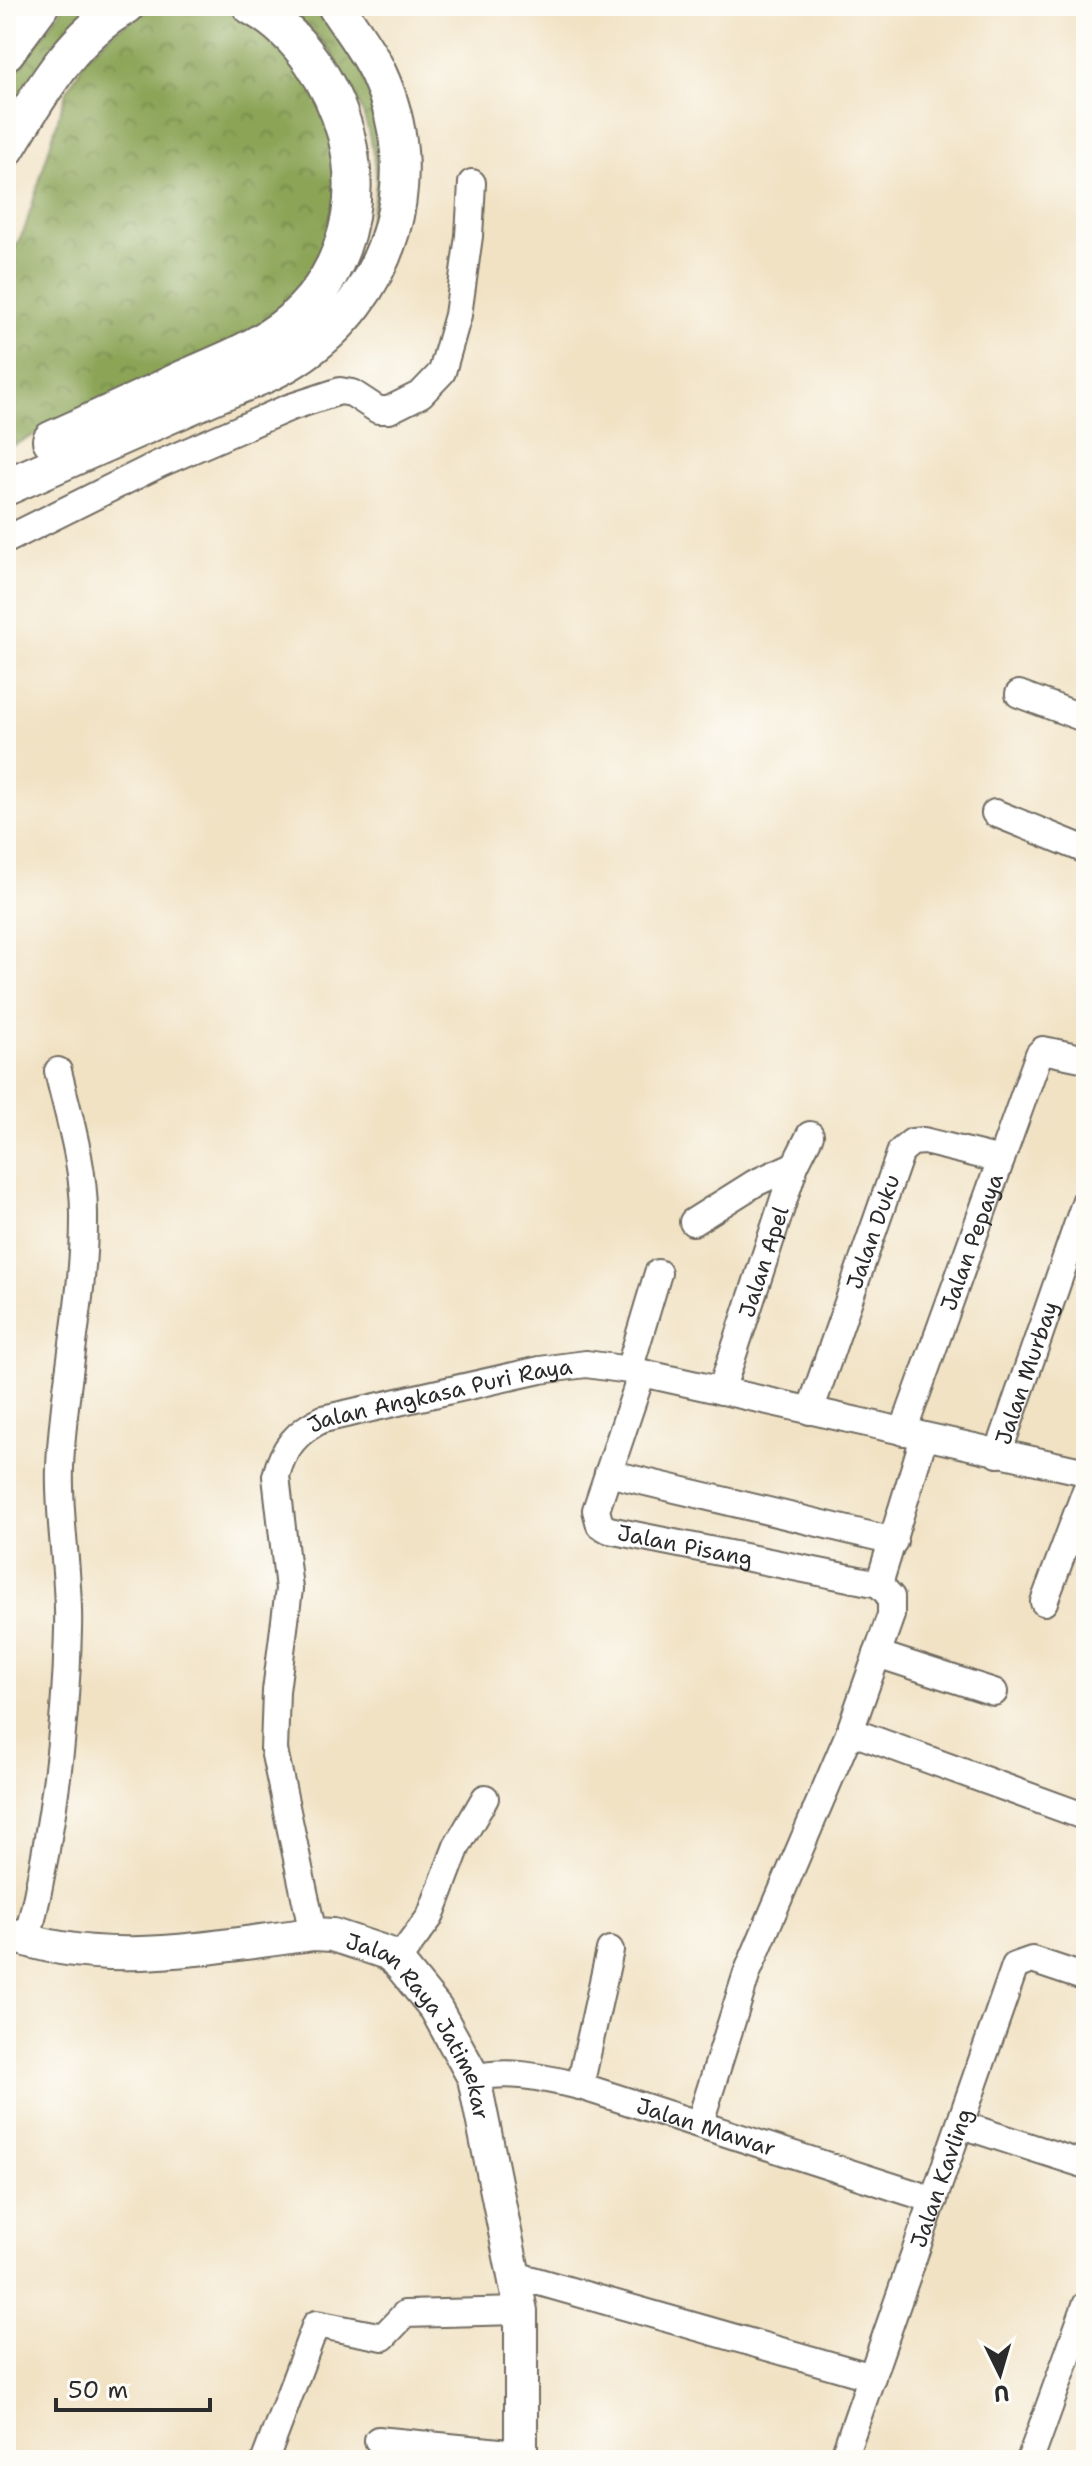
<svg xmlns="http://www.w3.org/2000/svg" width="1092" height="2466" viewBox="0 0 1092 2466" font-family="'Shantell Sans',sans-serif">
<defs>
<pattern id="forest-crowns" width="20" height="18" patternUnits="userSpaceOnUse" patternTransform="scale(2)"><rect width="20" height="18" fill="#8ba456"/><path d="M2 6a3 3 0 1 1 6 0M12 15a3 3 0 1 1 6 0" fill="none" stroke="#728647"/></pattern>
</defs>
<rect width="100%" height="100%" fill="#fdfcf7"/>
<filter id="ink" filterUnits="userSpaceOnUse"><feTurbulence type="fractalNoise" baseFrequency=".0125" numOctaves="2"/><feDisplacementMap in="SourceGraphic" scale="16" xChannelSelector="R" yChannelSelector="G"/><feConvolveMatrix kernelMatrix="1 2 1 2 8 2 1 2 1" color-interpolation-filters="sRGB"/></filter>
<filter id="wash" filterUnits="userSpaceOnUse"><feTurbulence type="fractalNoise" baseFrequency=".006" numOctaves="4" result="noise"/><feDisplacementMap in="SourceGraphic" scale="32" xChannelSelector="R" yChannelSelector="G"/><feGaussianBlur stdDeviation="1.8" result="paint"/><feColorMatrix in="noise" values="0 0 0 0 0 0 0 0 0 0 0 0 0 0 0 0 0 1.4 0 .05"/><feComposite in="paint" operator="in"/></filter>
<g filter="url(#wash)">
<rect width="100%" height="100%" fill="#f1e2c4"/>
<g fill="url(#forest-crowns)" stroke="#5b6840" stroke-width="2">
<polygon points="64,6 111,6 19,100 6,92 6,87"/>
<polygon points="170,6 235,9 290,41 347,151 320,278 248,334 190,359 6,449 6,266 25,228 66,93 88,55 116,30 151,9"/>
<path d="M278 6H317L356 55 388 144 381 231 335 308 296 340C318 316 342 292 355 262 364 243 378 194 376 174 370 110 337 37 278 6Z"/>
</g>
</g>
<g filter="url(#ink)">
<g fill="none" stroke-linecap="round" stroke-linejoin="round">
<g stroke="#706b61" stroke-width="30">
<g id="minor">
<polyline points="6,540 159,464 288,408 340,391 352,393 378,410 389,410 421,394 442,372 458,315 469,236 472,183"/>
<polyline points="1019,694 1086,719"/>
<polyline points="995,813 1086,850"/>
<polyline points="693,1222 755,1183 795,1165"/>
<polyline points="629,1370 658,1273"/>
<path id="s1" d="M642 1373 596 1510 600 1525 609 1530 879 1584 891 1597V1615L850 1731 747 1973 700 2122"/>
<path id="s2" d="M721 1391 795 1165 810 1135"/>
<path id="s3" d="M810 1411 901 1151 912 1142 924 1141 1001 1160"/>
<path id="s4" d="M903 1432 1039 1054 1043 1050 1086 1059"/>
<path id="s5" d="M998 1454 1086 1200"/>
<polyline points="608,1473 894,1541"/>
<polyline points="879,1584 924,1437"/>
<polyline points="1044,1602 1086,1490"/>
<polyline points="877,1654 994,1692"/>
<polyline points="850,1731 1086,1817"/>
<path id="s6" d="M313 1934 274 1750 276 1691 289 1589 276 1476C283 1448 297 1431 323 1419L540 1370 586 1364 629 1370 1086 1472"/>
<path d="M27 1941C51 1840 66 1734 68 1630 70 1575 58 1521 60 1467 63 1382 85 1298 84 1214 84 1165 69 1118 58 1071"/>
<polyline points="397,1961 430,1917 457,1846 485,1798"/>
<path id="s7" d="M474 2078C511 2069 543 2078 580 2086L934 2200"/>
<polyline points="580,2086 610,1950"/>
<polyline points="962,2125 1086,2165"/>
<polyline points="515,2275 872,2377"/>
<polyline points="378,2440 522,2454"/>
<polyline points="265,2460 316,2324 383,2337 405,2314 521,2311"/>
<path id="s8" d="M840 2460 845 2453 1015 1966 1032 1960 1086 1978"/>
<polyline points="1030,2460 1086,2305"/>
</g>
</g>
<g stroke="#706b61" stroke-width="36">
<g id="major">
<path id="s9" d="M6 1933C103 1971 212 1946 313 1934L333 1935 387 1953 397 1961 436 2009 474 2078 521 2311V2460"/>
</g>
</g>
<g stroke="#706b61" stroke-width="40">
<g id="highway">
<polyline points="6,52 40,6"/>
<path d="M6 149C38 97 71 36 126 6"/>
<path d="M51 440C95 420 139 400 183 379 212 366 244 354 271 336 339 292 366 213 346 135 332 83 299 32 251 6"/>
<path d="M6 487C73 458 139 428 206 399 234 386 268 376 294 359 391 297 427 178 378 73 367 49 350 28 336 6"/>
</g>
</g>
<use href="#minor" stroke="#fff" stroke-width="26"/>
<use href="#major" stroke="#fff" stroke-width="32"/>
<use href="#highway" stroke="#fff" stroke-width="36"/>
</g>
</g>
<g text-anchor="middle" stroke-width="8" stroke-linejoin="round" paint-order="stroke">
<g font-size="22" fill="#2b2b2b" stroke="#fdfcf7">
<text dy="8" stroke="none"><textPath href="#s3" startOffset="190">Jalan Duku</textPath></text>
<text dy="8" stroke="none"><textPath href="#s4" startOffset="202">Jalan Pepaya</textPath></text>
<text dy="8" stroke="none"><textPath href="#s2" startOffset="136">Jalan Apel</textPath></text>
<text dy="8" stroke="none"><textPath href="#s5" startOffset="86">Jalan Murbay</textPath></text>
<text dy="8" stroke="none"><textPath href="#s6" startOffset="660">Jalan Angkasa Puri Raya</textPath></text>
<text dy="8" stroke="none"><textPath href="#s1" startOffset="248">Jalan Pisang</textPath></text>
<text dy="8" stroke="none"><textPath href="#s9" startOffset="464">Jalan Raya Jatimekar</textPath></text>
<text dy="8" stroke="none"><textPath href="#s7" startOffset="240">Jalan Mawar</textPath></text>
<text dy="8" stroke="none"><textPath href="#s8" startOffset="300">Jalan Kavling</textPath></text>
</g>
</g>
<rect width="1092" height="2466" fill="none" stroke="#fdfcf7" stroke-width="32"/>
<g transform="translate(1000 2374) rotate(175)" stroke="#fdfcf7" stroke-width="6" paint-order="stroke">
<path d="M0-6L14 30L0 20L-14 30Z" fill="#2b2b2b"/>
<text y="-12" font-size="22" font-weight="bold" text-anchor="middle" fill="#2b2b2b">U</text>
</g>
<path d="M56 2398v12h154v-12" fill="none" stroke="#2b2b2b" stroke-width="4"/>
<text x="68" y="2398" font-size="24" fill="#2b2b2b" stroke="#fdfcf7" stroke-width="6" paint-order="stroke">50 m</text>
</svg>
